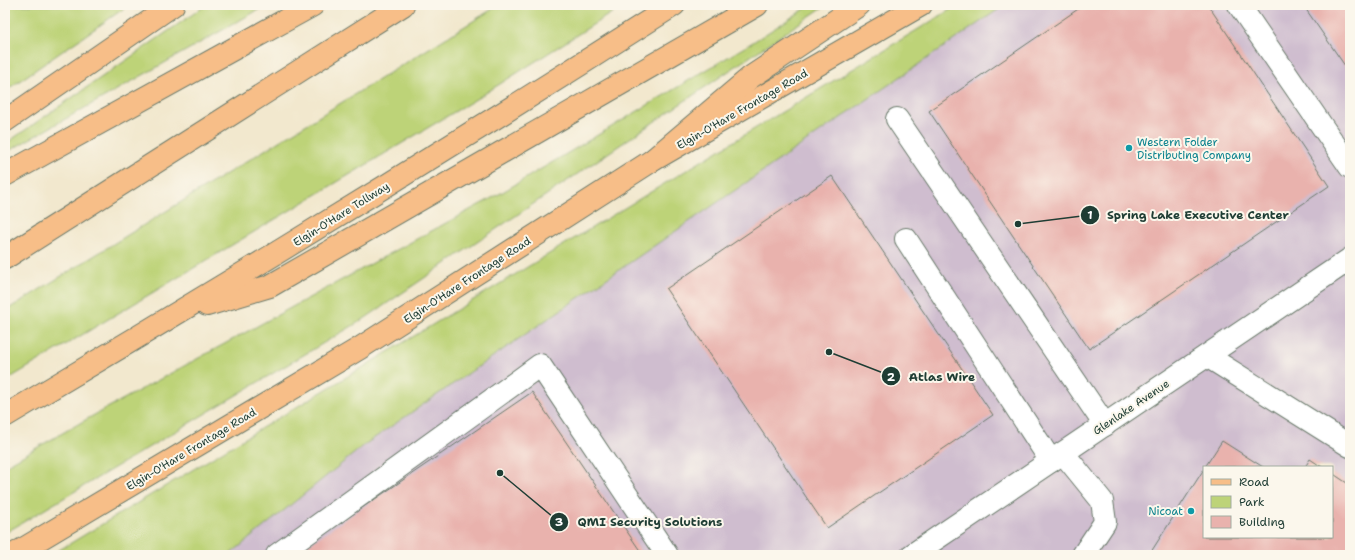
<svg xmlns="http://www.w3.org/2000/svg" width="1355" height="560" viewBox="0 0 1355 560" font-family="'Shantell Sans',sans-serif">
<rect width="100%" height="100%" fill="#fbf7ec"/>
<filter id="ink" filterUnits="userSpaceOnUse"><feTurbulence type="fractalNoise" baseFrequency=".025" numOctaves="2"/><feDisplacementMap in="SourceGraphic" scale="8" xChannelSelector="R" yChannelSelector="G"/><feConvolveMatrix kernelMatrix="1 2 1 2 8 2 1 2 1" color-interpolation-filters="sRGB"/></filter>
<filter id="wash" filterUnits="userSpaceOnUse"><feTurbulence type="fractalNoise" baseFrequency=".012" numOctaves="4" result="noise"/><feDisplacementMap in="SourceGraphic" scale="16" xChannelSelector="R" yChannelSelector="G"/><feGaussianBlur stdDeviation="0.9" result="paint"/><feColorMatrix in="noise" values="0 0 0 0 0 0 0 0 0 0 0 0 0 0 0 0 0 1.4 0 .05"/><feComposite in="paint" operator="in"/></filter>
<g filter="url(#wash)">
<rect width="100%" height="100%" fill="#f2e8ce"/>
<path fill="#cfbdcf" fill-rule="evenodd" d="M1005 5H1350V555H229L367 443ZM1204 467H1332V537H1204Z"/>
<g fill="#bdd378" stroke="#6e8856">
<polygon points="5,5 129,5 5,91"/>
<polygon points="206,5 267,5 5,153 5,144"/>
<polygon points="499,5 624,5 481,96 5,381 5,311"/>
<polygon points="811,5 826,5 364,319 5,533 5,466 87,419 501,193 753,42"/>
<polygon points="958,5 1005,5 367,443 229,555 51,555 373,361"/>
</g>
<g id="blocks">
<g fill="#e9b2ad">
<polygon points="1084,5 1208,5 1329,186 1089,349 929,111"/>
<polygon points="1303,5 1350,5 1350,73"/>
<polygon points="832,176 993,415 827,528 666,289"/>
<polygon points="532,392 643,555 293,555"/>
<polygon points="1222,441 1263,467 1205,467"/>
<polygon points="1310,459 1322,467 1305,467"/>
<polygon points="1204,469 1204,537 1332,537 1332,473 1350,485 1350,555 1149,555"/>
</g>
</g>
</g>
<g filter="url(#ink)">
<use href="#blocks" fill-opacity="0" stroke="#69796a" stroke-width="1"/>
<g fill="none" stroke-linecap="round" stroke-linejoin="round">
<g stroke="#69796a" stroke-width="24">
<g id="minor">
<polyline points="1239,5 1350,167"/>
<polyline points="897,119 1105,425"/>
<polyline points="906,239 1051,461"/>
<polyline points="1207,356 1350,446"/>
<polyline points="1063,453 1102,501 1105,522 1083,555"/>
<polyline points="277,555 540,365 667,555"/>
<polyline points="912,555 1350,259"/>
</g>
</g>
<g stroke="#69796a" stroke-width="24">
<g id="major">
<polyline points="5,121 173,5"/>
<polyline points="13,555 360,348 653,160 921,5"/>
</g>
</g>
<g stroke="#69796a" stroke-width="24">
<g id="highway">
<polyline points="653,160 751,77 859,5"/>
<polyline points="5,175 313,5"/>
<polyline points="5,258 403,5"/>
<polyline points="207,305 270,286 757,5"/>
<path d="M5 416C230 283 453 146 674 5"/>
</g>
</g>
<use href="#minor" stroke="#fff" stroke-width="22"/>
<use href="#major" stroke="#f7be88" stroke-width="22"/>
<use href="#highway" stroke="#f7be88" stroke-width="22"/>
</g>
</g>
<g fill="#0f9aa8" stroke="#fbf7ec" stroke-width="1.5">
<circle cx="1129" cy="148" r="4"/>
<circle cx="1191" cy="511" r="4"/>
</g>
<g text-anchor="middle" stroke-width="4" stroke-linejoin="round" paint-order="stroke">
<g font-size="11" fill="#1f3d34" stroke="#fbf7ec">
<text transform="translate(742 109) rotate(-30)" y="4">Elgin-O'Hare Frontage Road</text>
<text transform="translate(341 214) rotate(-32)" y="4">Elgin-O'Hare Tollway</text>
<text transform="translate(467 280) rotate(-33)" y="4">Elgin-O'Hare Frontage Road</text>
<text transform="translate(1131 407) rotate(-34)" y="4">Glenlake Avenue</text>
<text transform="translate(191 449) rotate(-31)" y="4">Elgin-O'Hare Frontage Road</text>
</g>
<g font-size="11" fill="#0d838f" stroke="#fbf7ec" text-anchor="start">
<text x="1137" y="146">Western Folder<tspan x="1137" dy="13">Distributing Company</tspan></text>
<text x="1183" y="515" text-anchor="end">Nicoat</text>
</g>
</g>
<path fill="none" stroke="#1f3d34" stroke-width="1.5" d="M1018 224L1090 215M829 352L891 376M500 473L559 522"/>
<g fill="#1f3d34" stroke="#fbf7ec" stroke-width="1.5">
<circle cx="1018" cy="224" r="4"/>
<circle cx="829" cy="352" r="4"/>
<circle cx="500" cy="473" r="4"/>
<circle cx="1090" cy="215" r="10"/>
<circle cx="891" cy="376" r="10"/>
<circle cx="559" cy="522" r="10"/>
</g>
<g font-size="12" text-anchor="middle" font-weight="bold" fill="#fff">
<text x="1090" y="219">1</text>
<text x="891" y="381">2</text>
<text x="559" y="526">3</text>
</g>
<g font-size="12" text-anchor="middle" font-weight="bold" fill="#1f3d34" stroke="#fbf7ec" stroke-width="4" stroke-linejoin="round" paint-order="stroke">
<text x="1198" y="219">Spring Lake Executive Center</text>
<text x="942" y="381">Atlas Wire</text>
<text x="650" y="526">QMI Security Solutions</text>
</g>
<rect width="1355" height="560" fill="none" stroke="#fbf7ec" stroke-width="20"/>
<rect x="1203" y="466" width="130" height="72" fill="#fbf7ec" stroke="#a3ada2"/>
<rect x="1211" y="479" width="20" height="6" fill="#f7be88" stroke="#a3ada2"/>
<text x="1239" y="486" font-size="12" fill="#1f3d34">Road</text>
<rect x="1211" y="496" width="20" height="12" fill="#bdd378" stroke="#a3ada2"/>
<text x="1239" y="506" font-size="12" fill="#1f3d34">Park</text>
<rect x="1211" y="516" width="20" height="12" fill="#e9b2ad" stroke="#a3ada2"/>
<text x="1239" y="526" font-size="12" fill="#1f3d34">Building</text>
</svg>
